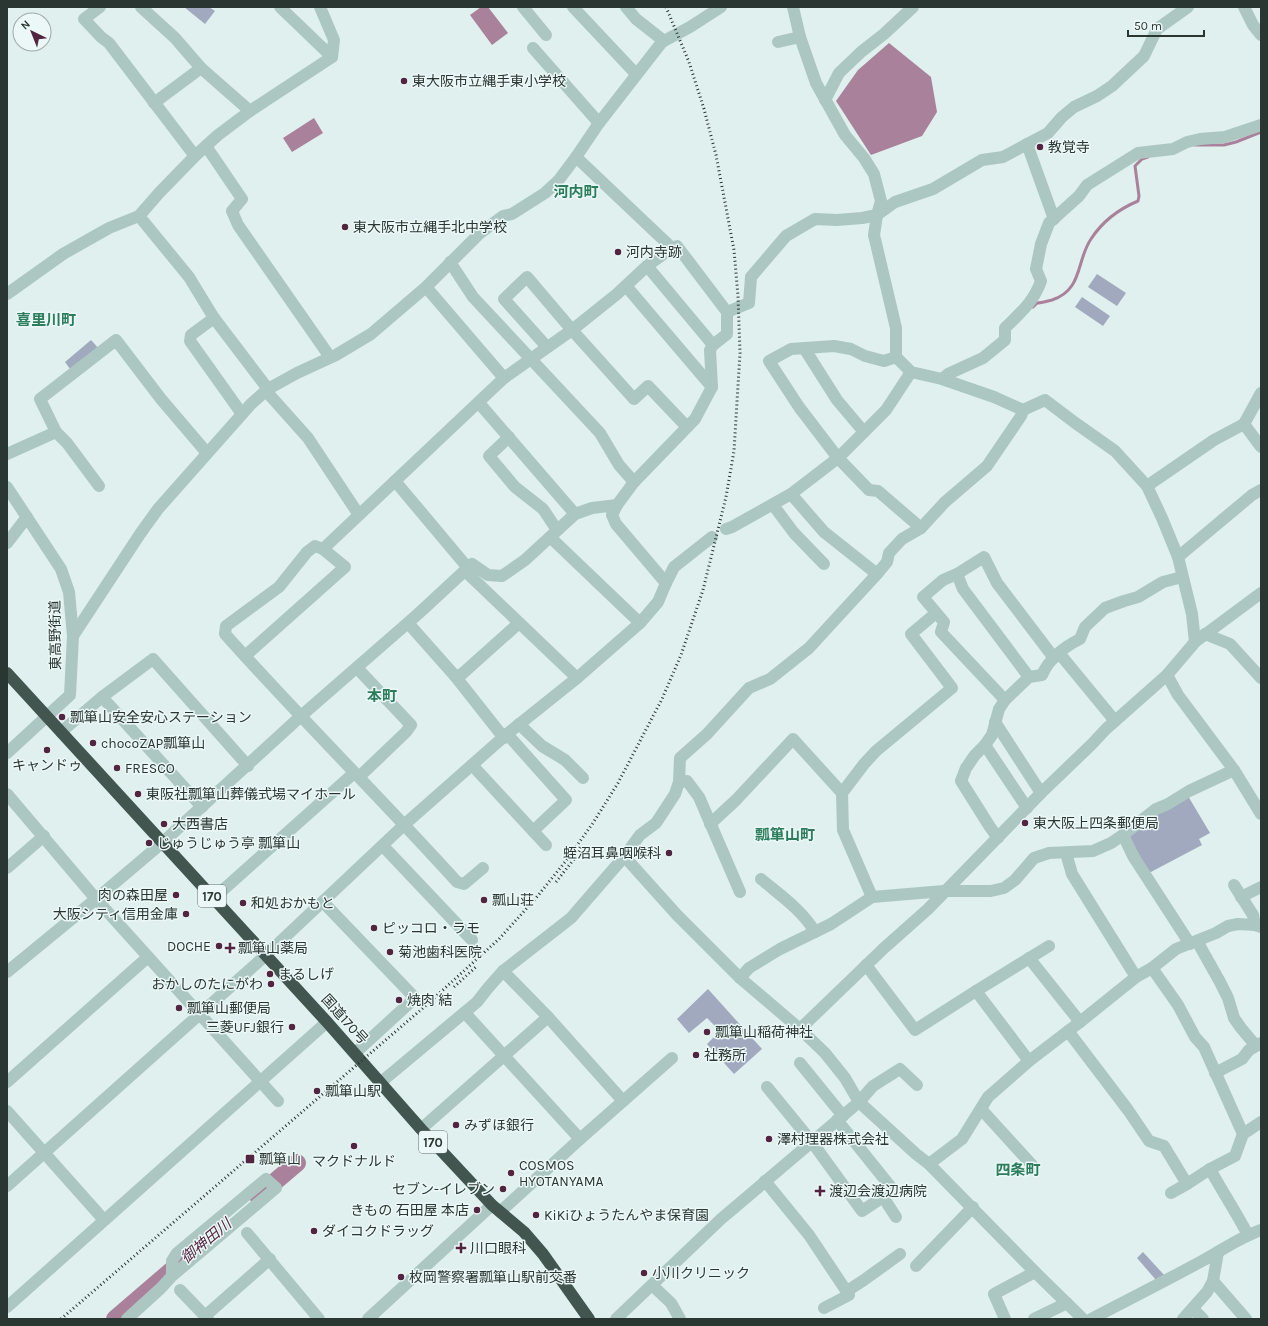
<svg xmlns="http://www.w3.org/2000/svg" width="1268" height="1326" viewBox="0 0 1268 1326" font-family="Karla,'Noto Sans JP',sans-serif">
<rect width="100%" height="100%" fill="#dff0ee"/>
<g fill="#a0a9be">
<polygon points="184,7 209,7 215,11 205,24"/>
<polygon points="1097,274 1126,293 1117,306 1088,287"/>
<polygon points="1082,297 1110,316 1103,326 1075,307"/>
<polygon points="91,340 100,350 73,373 65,362"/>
<polygon points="1188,796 1210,833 1199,839 1202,845 1149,873 1129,836 1150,819"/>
<polygon points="708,989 762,1049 734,1074 707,1044 720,1031 707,1018 689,1033 677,1019"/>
<polygon points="1143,1252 1165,1276 1156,1280 1137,1258"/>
</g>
<g fill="#aa819a">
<polygon points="481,7 488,7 508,33 492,45 470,15"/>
<polygon points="889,43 931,77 937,112 922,136 871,155 836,101 858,70"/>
<polygon points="314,118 323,133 292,152 283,138"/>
</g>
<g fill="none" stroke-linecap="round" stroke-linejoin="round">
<g stroke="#aa819a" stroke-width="3">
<polyline points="1195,145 1224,145 1236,142 1261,132"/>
<path d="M1033 307 1037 303C1042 303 1047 301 1052 300 1083 290 1076 261 1091 239 1102 222 1119 209 1138 201L1139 196 1135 166 1142 159 1148 157"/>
</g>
<g stroke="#aa819a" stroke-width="18">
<polyline points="258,1196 297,1163"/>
<polyline points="115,1319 178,1265"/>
</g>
<g stroke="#acc7c2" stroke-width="12">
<polyline points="100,7 84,19 101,37 109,43 195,156"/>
<polyline points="141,7 175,38 201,68 250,111"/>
<polyline points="280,7 332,57"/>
<polyline points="523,7 546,35"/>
<polyline points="573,7 636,74"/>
<polyline points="626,7 636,19 664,41"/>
<polyline points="793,7 800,37 816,83 845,135 864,158 874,174 881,201 877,215 874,235 896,328 896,357 911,372 942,379 994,397 1023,410"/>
<polyline points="1244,7 1253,25 1261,35"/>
<polyline points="778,42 800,37"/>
<polyline points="533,48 599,123"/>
<polyline points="825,100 839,73 861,52 884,34 913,7"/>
<polyline points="154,103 201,68"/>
<polyline points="1027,144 1054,219"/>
<polyline points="206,146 242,199 232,211 238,225 330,357"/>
<polyline points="576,157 672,248"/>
<polyline points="139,216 189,277 214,318 268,389"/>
<polyline points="450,262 473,297 600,433 619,465 634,482"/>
<polyline points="647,266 713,345"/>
<polyline points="626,286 712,387"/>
<polyline points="426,287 504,378"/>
<polyline points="7,294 63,254 109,228 139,216 159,193 195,156 218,135 250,111 332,57 334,40 320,7"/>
<polyline points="214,318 191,335 190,341 242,414"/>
<polyline points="547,347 504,299 527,277 572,330 634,399 648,386 687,427"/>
<polyline points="804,348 837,400 864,432"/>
<polyline points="896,357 884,361 865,356 851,349 834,346 791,349 769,361 799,407 838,458 869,490 878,491 921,528"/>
<path d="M942 379 948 374 983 358 1005 340V328C1021 312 1033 303 1041 281L1036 269 1041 244 1049 223 1079 196 1087 185 1138 153 1173 149 1187 142 1200 139 1225 137 1261 125"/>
<polyline points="266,391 308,438 359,515"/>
<polyline points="1261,393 1244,424 1261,447"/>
<polyline points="479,403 575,514"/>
<polyline points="56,432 67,443 99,486"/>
<polyline points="509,437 489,456 515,487 543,509 557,530"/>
<polyline points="7,454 56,432 40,399 116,340 161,399 207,453"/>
<polyline points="395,481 468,568"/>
<polyline points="1147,486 1214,440 1244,424"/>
<polyline points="7,487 61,569 69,592 73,636 70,695 7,753"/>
<polyline points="791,494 824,532 877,574"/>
<polyline points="617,505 634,482 695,419 712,387 710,350 713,345 727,334 727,312 749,303 751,277 786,236 815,219 837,220 862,218 877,215 895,202 933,189 982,160 1003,157 1048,133 1062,117 1074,107 1097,96 1112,86 1144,56 1157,29 1188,7"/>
<polyline points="773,505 794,533 824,564"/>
<polyline points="726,529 732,527 791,494 838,458 886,410 911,372"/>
<polyline points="550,537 640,623"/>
<polyline points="7,543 27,517"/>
<polyline points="1178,557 1252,495 1261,490"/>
<polyline points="465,571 577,678"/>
<path d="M957 574 963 589 1029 677 1042 675C1049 659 1064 647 1080 639L1085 627 1105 608 1124 601 1138 597 1163 582 1182 577"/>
<polyline points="408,623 455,676 462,674 519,623"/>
<polyline points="1205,634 1230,644 1261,678"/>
<polyline points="73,636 140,534 158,509 251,404 268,389 297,373 336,355 371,334 426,287 479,234 503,216 512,214 545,193 558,181 576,157 599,123 662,42 690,27 721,7"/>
<polyline points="1059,653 1115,721"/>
<polyline points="245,656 345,567 323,549"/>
<polyline points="357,668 411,725 406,732 359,777"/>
<polyline points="1167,675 1178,695 1234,770 1261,814"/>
<polyline points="455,676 504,738"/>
<polyline points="102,697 202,807"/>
<polyline points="1005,700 941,632 944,622 923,597 943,580 957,574 984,557 997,583 1054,658"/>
<polyline points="995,722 1041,793"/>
<polyline points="519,724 542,746 565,760 583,778"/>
<polyline points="61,732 102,697 153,659 248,766"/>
<polyline points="507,734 566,800 533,831"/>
<polyline points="985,745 1027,808"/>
<polyline points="472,765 546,845"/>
<polyline points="679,782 687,781 699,797 740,892"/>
<polyline points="7,794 96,899 7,972"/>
<polyline points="710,824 736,800 793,739 842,793"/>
<polyline points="1123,835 1133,856 1190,944"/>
<polyline points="998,838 990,827 961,781 966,768 975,755 985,745 992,735 999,709 1005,700 1029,677"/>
<polyline points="383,846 472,940"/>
<polyline points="1066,853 1072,874 1136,977"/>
<polyline points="624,856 677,915 740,978 800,1029 825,1053 845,1078 859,1102 916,1154 929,1164 1035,1272 1083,1319"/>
<polyline points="7,868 44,836"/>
<path d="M483 868 464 884 457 882C381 798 300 718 225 634L226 626 279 587 307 552 315 546 323 549 504 378 572 330 617 294 647 266 672 248 677 246 727 312"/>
<path d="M761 879C780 895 802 910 815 932"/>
<polyline points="1234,885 1253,915 1255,925"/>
<polyline points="872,897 843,830 842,793 864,764 876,751 952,688 911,634 936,613"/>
<polyline points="1241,897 1261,887"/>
<polyline points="214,898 354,773"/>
<polyline points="323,902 415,998 355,1053"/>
<polyline points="1197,941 1220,982 1228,998 1234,1018 1241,1028 1256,1046"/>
<polyline points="1029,958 1080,1022"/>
<polyline points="866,965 915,1030 976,991 1029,1061"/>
<polyline points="1152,968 1178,1005 1195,1037 1204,1047 1243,1134"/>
<polyline points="503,971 548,1017 623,1101"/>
<polyline points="740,978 749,968 780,949 831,924 872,897 944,891 991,891 1004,888 1015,880 1034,858 1049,853 1093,851 1111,843 1123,835 1156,809 1168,804 1189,791 1234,770"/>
<polyline points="976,991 1049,946"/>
<polyline points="465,1013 580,1139"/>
<polyline points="800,1029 883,949 928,909 1041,793 1092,744 1106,729 1167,675 1195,642 1261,593"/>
<polyline points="1068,1031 1128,1110 1149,1141 1164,1146 1187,1184 1171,1193"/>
<polyline points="800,1063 843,1116"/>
<polyline points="1215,1073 1242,1059 1249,1050 1261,1043"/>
<polyline points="7,1082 148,957"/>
<polyline points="380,1083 477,1002 488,988 503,971 571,918 623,858 640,835 656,823 675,794 679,782 680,758 707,734 749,688 770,679 809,648 877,574 887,562 889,553 902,539 921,528 945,502 987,466 1021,416 1023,410 1045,400 1074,422 1115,451 1147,486 1162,518 1178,557 1192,614 1195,642"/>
<polyline points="767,1087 812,1142 862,1211 883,1197"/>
<polyline points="278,1101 96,899 162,843 301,716 418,614 472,564 488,575 502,576 525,560 575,514 592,508 617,505 612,515 616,524 666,583"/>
<polyline points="981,1109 1033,1166"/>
<polyline points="7,1111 104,1220"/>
<polyline points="837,1120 890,1186 883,1197 896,1217"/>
<polyline points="421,1129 548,1017"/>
<polyline points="929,1164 962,1139 988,1097 1029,1061 1080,1022 1136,977 1152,968 1176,949 1216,933 1228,926 1238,924 1255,925 1261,927"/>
<polyline points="765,1181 809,1235 849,1295 824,1308"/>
<polyline points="1187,1184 1210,1169"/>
<polyline points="7,1186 266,955 405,824 507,734 577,678 640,623 658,602 666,583 674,567 712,537"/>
<polyline points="500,1212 580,1139 672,1058"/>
<polyline points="247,1233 319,1319"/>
<path d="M1248 1235C1236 1212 1222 1191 1210 1169L1235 1156 1243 1134 1261 1122"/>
<polyline points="916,1266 973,1207"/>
<polyline points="1213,1281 1246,1319"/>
<polyline points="652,1285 671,1303 680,1319"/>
<polyline points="180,1290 205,1316"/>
<polyline points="847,1291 864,1280 900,1254"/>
<polyline points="7,1307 327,1022"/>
<polyline points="1193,1309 1203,1319"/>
<polyline points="127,1319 161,1288 172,1276 276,1188 266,1179 177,1253 172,1261 172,1276"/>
<polyline points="208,1319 205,1316 270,1259"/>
<polyline points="368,1319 492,1205"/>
<polyline points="616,1319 721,1219 859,1102 873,1086 900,1069 917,1085"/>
<polyline points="1005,1319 994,1294 1035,1272"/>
<polyline points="1034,1319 1067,1303"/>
<path d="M1091 1319C1128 1300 1165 1281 1202 1261 1221 1251 1240 1237 1261 1230"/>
<polyline points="1183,1319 1207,1292 1213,1281 1218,1252"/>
</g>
<polyline stroke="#42564f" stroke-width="12" points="7,673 327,1022 421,1129 492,1205 524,1232 543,1254 589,1319"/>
<g stroke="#2a3632" stroke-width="3" stroke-dasharray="1 3" stroke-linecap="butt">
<polyline points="556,882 578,854"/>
<polyline points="454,987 477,966"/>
<polyline points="61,1319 423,1008 499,939 536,898 565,862 593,823 618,783 662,699 681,655 703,590 726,497 734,451 740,353 738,296 734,250 716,155 704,109 689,62 666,7"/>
</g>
</g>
<g fill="#53243f" stroke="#ebf8f7" stroke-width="1.5">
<circle cx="404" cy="81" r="4"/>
<circle cx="1040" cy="147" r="4"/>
<circle cx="345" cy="227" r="4"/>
<circle cx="618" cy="252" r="4"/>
<circle cx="62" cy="717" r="4"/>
<circle cx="93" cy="743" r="4"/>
<circle cx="47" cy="750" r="4"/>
<circle cx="117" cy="768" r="4"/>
<circle cx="138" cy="794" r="4"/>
<circle cx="1025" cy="823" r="4"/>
<circle cx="164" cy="824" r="4"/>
<circle cx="149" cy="843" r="4"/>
<circle cx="669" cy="853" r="4"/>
<circle cx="176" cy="895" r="4"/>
<circle cx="484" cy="900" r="4"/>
<circle cx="243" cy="903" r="4"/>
<circle cx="186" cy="914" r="4"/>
<circle cx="374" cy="928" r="4"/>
<circle cx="219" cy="946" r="4"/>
<path d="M228 942h4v4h4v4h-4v4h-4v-4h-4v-4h4z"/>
<circle cx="390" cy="952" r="4"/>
<circle cx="270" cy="974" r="4"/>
<circle cx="271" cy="984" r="4"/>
<circle cx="399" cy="1000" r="4"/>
<circle cx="179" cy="1008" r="4"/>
<circle cx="292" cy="1027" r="4"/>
<circle cx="707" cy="1032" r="4"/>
<circle cx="696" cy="1055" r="4"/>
<circle cx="317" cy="1091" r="4"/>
<circle cx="456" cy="1125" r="4"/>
<circle cx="769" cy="1139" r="4"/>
<circle cx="354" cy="1146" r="4"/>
<rect x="245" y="1154" width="10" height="10" rx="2"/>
<circle cx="511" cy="1173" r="4"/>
<circle cx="503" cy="1189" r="4"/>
<path d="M818 1185h4v4h4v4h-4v4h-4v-4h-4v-4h4z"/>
<circle cx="477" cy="1210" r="4"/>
<circle cx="536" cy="1215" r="4"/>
<circle cx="314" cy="1231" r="4"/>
<path d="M459 1242h4v4h4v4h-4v4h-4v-4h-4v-4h4z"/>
<circle cx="644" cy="1273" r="4"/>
<circle cx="401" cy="1277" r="4"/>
</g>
<g text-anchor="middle" stroke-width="3" stroke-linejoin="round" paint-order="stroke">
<g fill="#ebf8f7" stroke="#64706d" stroke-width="1">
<rect x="198" y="885" width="28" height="22" rx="3"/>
<rect x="419" y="1131" width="28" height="22" rx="3"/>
</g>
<g font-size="13" font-weight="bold" fill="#2a3632">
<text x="212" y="901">170</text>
<text x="433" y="1147">170</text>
</g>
<g font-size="14" fill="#2a3632" stroke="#ebf8f7" text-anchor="start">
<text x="412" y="86">東大阪市立縄手東小学校</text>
<text x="1048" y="152">教覚寺</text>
<text x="353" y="232">東大阪市立縄手北中学校</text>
<text x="626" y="257">河内寺跡</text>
<text x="70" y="722">瓢箪山安全安心ステーション</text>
<text x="101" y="748">chocoZAP瓢箪山</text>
<text x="47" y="770" text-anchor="middle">キャンドゥ</text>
<text x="125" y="773">FRESCO</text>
<text x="146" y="799">東阪社瓢箪山葬儀式場マイホール</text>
<text x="1033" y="828">東大阪上四条郵便局</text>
<text x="172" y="829">大西書店</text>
<text x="157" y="848">じゅうじゅう亭 瓢箪山</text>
<text x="661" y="858" text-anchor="end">蛭沼耳鼻咽喉科</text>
<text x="168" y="900" text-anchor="end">肉の森田屋</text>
<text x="492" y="905">瓢山荘</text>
<text x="251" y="908">和処おかもと</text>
<text x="178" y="919" text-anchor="end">大阪シティ信用金庫</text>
<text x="382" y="933">ピッコロ・ラモ</text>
<text x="211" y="951" text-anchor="end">DOCHE</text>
<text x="238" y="953">瓢箪山薬局</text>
<text x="398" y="957">菊池歯科医院</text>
<text x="278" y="979">まるしげ</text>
<text x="263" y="989" text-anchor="end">おかしのたにがわ</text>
<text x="407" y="1005">焼肉 結</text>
<text x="187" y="1013">瓢箪山郵便局</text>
<text x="284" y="1032" text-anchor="end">三菱UFJ銀行</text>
<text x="715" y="1037">瓢箪山稲荷神社</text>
<text x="704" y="1060">社務所</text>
<text x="325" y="1096">瓢箪山駅</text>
<text x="464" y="1130">みずほ銀行</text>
<text x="777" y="1144">澤村理器株式会社</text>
<text x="259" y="1164">瓢箪山</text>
<text x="354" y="1166" text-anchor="middle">マクドナルド</text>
<text x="519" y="1170">COSMOS<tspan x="519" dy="16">HYOTANYAMA</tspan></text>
<text x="495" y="1194" text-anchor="end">セブン-イレブン</text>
<text x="829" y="1196">渡辺会渡辺病院</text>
<text x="469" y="1215" text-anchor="end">きもの 石田屋 本店</text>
<text x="544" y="1220">KiKiひょうたんやま保育園</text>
<text x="322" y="1236">ダイコクドラッグ</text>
<text x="470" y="1253">川口眼科</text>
<text x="652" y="1278">小川クリニック</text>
<text x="409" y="1282">枚岡警察署瓢箪山駅前交番</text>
</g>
<g font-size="14" fill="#2a3632" stroke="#ebf8f7">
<text transform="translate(55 635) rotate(-91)" y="5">東高野街道</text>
<text transform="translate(345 1019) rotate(48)" y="5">国道170号</text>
</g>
<g font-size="15" font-weight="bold" fill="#2b7d5c" stroke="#ebf8f7">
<text x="576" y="197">河内町</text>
<text x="46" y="325">喜里川町</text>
<text x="382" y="701">本町</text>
<text x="785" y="840">瓢箪山町</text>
<text x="1018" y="1175">四条町</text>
</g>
<g font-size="15" font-style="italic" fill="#53243f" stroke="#ebf8f7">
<text transform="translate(206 1241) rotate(-40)" y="5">御神田川</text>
</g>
</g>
<rect width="1268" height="1326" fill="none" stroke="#2a3632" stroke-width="16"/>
<g transform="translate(32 32) rotate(317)"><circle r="19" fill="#ebf8f7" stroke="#9eaaa8"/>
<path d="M0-3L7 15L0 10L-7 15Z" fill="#53243f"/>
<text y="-6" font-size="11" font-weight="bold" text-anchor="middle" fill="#2a3632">N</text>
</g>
<path d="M1128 30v6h76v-6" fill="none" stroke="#2a3632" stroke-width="2"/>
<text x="1134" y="30" font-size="12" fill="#2a3632" stroke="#ebf8f7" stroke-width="3" paint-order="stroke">50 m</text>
</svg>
